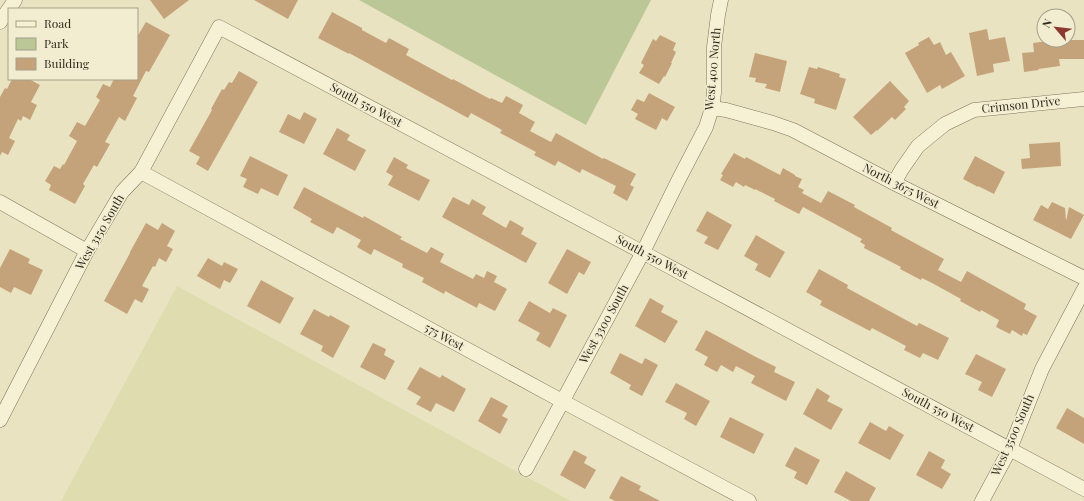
<svg xmlns="http://www.w3.org/2000/svg" width="1084" height="501" viewBox="0 0 1084 501" font-family="'Playfair Display',serif">
<rect width="100%" height="100%" fill="#eae3c2"/>
<polygon fill="#dfddb0" points="177,286 351,381 571,501 61,501"/>
<polygon fill="#bbc797" points="359,0 651,0 586,125"/>
<g fill="#c5a37a">
<polygon points="150,0 189,0 164,19"/>
<polygon points="254,0 298,0 288,19"/>
<polygon points="332,12 362,28 362,30 386,43 389,38 409,49 406,55 452,80 453,79 490,99 491,98 502,103 506,96 523,105 519,113 535,122 530,131 551,142 556,133 603,159 604,158 636,174 630,185 634,187 627,201 613,193 616,186 582,169 580,173 558,161 555,166 534,155 536,152 500,133 502,130 471,113 468,118 349,53 349,54 318,38"/>
<polygon points="146,22 170,35 149,72 146,71 133,96 137,98 125,121 119,117 105,142 110,144 97,167 94,165 83,184 85,186 75,204 49,190 51,185 45,181 54,166 60,169 63,164 64,165 77,141 69,136 77,122 85,126 100,100 96,97 103,84 110,87 114,79 137,79 137,37"/>
<polygon points="987,29 989,40 1005,37 1010,61 993,64 994,72 977,76 969,33"/>
<polygon points="660,35 676,43 673,50 676,52 671,63 672,63 665,77 664,76 659,84 639,73 644,65 641,63 653,39 656,41"/>
<polygon points="929,37 934,45 940,42 946,55 951,52 965,76 942,89 940,85 927,93 905,53 919,45 918,43"/>
<polygon points="1056,40 1084,40 1084,59 1059,59 1060,66 1038,69 1039,70 1024,72 1022,53 1034,52 1033,43"/>
<polygon points="755,53 787,61 780,92 765,88 767,84 755,82 756,78 749,77"/>
<polygon points="809,67 817,69 818,67 840,74 839,77 846,79 836,110 814,103 815,99 800,94"/>
<polygon points="239,71 258,82 208,171 196,164 200,157 189,151 212,110 211,109 222,89 224,90 229,82 232,83"/>
<polygon points="12,79 29,79 40,85 31,102 37,105 30,120 23,116 21,121 18,119 9,138 15,141 8,155 2,152 0,156 0,97 5,88 7,89"/>
<polygon points="890,81 909,101 904,107 906,109 895,120 892,117 877,131 877,130 871,135 853,117"/>
<polygon points="649,93 675,107 667,121 662,118 656,130 635,119 638,114 631,110 637,99 644,102"/>
<polygon points="304,112 317,119 304,144 279,132 288,114 300,120"/>
<polygon points="337,128 350,135 347,140 366,150 355,171 323,154"/>
<polygon points="1060,142 1061,166 1022,169 1021,159 1030,158 1029,144"/>
<polygon points="734,153 745,159 746,157 780,175 783,168 795,175 795,176 802,179 798,187 804,190 802,193 821,203 828,191 855,205 854,207 892,228 891,230 900,235 944,259 938,270 961,282 967,271 1026,304 1024,309 1037,316 1027,335 1023,333 1022,336 1012,330 1010,334 996,327 999,320 981,310 980,312 960,301 961,299 932,283 922,278 921,280 900,269 901,267 864,248 865,245 860,242 862,239 803,207 799,214 774,201 775,199 755,189 755,190 745,185 744,187 736,182 733,187 720,180 723,175 721,174"/>
<polygon points="250,156 288,175 278,196 261,188 258,194 243,187 247,179 240,176"/>
<polygon points="975,156 1005,172 994,194 978,186 978,187 963,179"/>
<polygon points="394,157 408,165 406,168 430,180 419,201 388,185 393,176 386,172"/>
<polygon points="304,187 363,218 364,216 402,237 400,239 427,253 431,247 444,254 440,262 473,279 476,274 484,278 487,271 497,276 494,282 507,289 495,311 479,303 477,308 445,291 444,294 422,282 424,278 402,267 403,264 374,249 371,255 357,247 361,240 337,227 333,234 310,222 312,219 293,208"/>
<polygon points="453,197 469,205 472,199 486,207 482,214 506,228 510,220 524,228 521,234 537,243 526,263 442,217"/>
<polygon points="1052,202 1065,208 1066,221 1069,207 1084,215 1071,239 1033,220 1041,205 1048,209"/>
<polygon points="707,211 732,225 718,250 704,243 708,237 696,231"/>
<polygon points="146,223 158,230 162,223 175,231 167,246 173,249 166,262 159,258 155,267 153,266 142,286 149,289 142,303 135,299 127,314 104,301 130,253 130,252"/>
<polygon points="756,235 785,252 770,278 755,270 758,264 744,256"/>
<polygon points="10,249 30,259 28,263 43,270 31,295 14,287 11,293 0,287 0,268"/>
<polygon points="567,249 591,262 584,275 579,272 567,294 548,283"/>
<polygon points="208,258 222,266 224,262 238,269 230,283 224,280 220,289 197,276"/>
<polygon points="819,269 848,285 847,288 917,326 919,323 949,338 938,360 923,353 920,358 904,350 906,346 872,328 870,331 820,305 822,301 806,292"/>
<polygon points="261,280 294,298 280,324 247,306"/>
<polygon points="650,298 664,306 661,312 678,321 665,343 635,326"/>
<polygon points="529,301 550,313 553,308 567,315 550,348 536,340 540,333 518,321"/>
<polygon points="314,309 329,317 330,315 350,326 333,358 321,351 323,346 300,334"/>
<polygon points="706,330 756,357 776,367 774,372 795,382 786,401 751,383 755,376 736,366 733,372 721,365 717,372 704,365 708,357 695,350"/>
<polygon points="373,343 386,349 384,355 395,361 385,380 360,367"/>
<polygon points="620,353 642,364 645,358 658,365 642,396 629,389 631,385 610,373"/>
<polygon points="976,354 1006,369 992,397 978,390 982,382 965,374"/>
<polygon points="420,367 440,378 442,375 466,389 454,412 436,403 431,412 416,404 421,397 407,389"/>
<polygon points="676,383 710,401 696,426 684,419 687,413 665,402"/>
<polygon points="817,388 830,396 827,401 843,409 831,430 803,414"/>
<polygon points="491,397 508,406 502,416 508,419 500,434 478,421"/>
<polygon points="1067,408 1084,418 1084,444 1056,428"/>
<polygon points="730,417 764,434 754,454 720,437"/>
<polygon points="870,422 886,431 889,426 904,435 890,460 858,443"/>
<polygon points="795,447 820,460 807,485 794,478 797,472 785,466"/>
<polygon points="574,450 587,457 584,463 596,470 585,489 560,475"/>
<polygon points="929,451 945,460 941,468 951,474 942,489 916,475"/>
<polygon points="846,471 876,488 869,501 851,501 834,492"/>
<polygon points="621,476 641,486 639,490 660,501 615,501 609,498"/>
</g>
<g fill="none" stroke-linecap="round" stroke-linejoin="round">
<g stroke="#82745b" stroke-width="15">
<g id="street">
<polyline points="0,22 15,0"/>
<polyline points="712,108 726,110 773,123 793,130 894,183 1084,278"/>
<polyline points="141,172 562,401 749,501"/>
<polyline points="894,183 902,169 918,146 945,124 974,110 1084,99"/>
<polyline points="0,202 87,251"/>
<polyline points="0,420 87,251 122,192 141,172 219,27 657,260 1084,489"/>
<polyline points="526,469 643,252 679,179 706,127 712,108 714,93 714,47 718,15 721,0"/>
<polyline points="982,501 1010,449 1042,369 1084,289"/>
</g>
</g>
<use href="#street" stroke="#f6f0d4" stroke-width="14"/>
</g>
<g text-anchor="middle" stroke-width="3" stroke-linejoin="round" paint-order="stroke">
<g font-size="12" fill="#332b1e" stroke="#f2ecd1">
<text transform="translate(713 69) rotate(-85)" y="4">West 400 North</text>
<text transform="translate(366 105) rotate(28)" y="4">South 550 West</text>
<text transform="translate(1021 105) rotate(-6)" y="4">Crimson Drive</text>
<text transform="translate(901 186) rotate(27)" y="4">North 3675 West</text>
<text transform="translate(100 232) rotate(-60)" y="4">West 3150 South</text>
<text transform="translate(652 257) rotate(28)" y="4">South 550 West</text>
<text transform="translate(604 324) rotate(-61)" y="4">West 3300 South</text>
<text transform="translate(444 337) rotate(29)" y="4">575 West</text>
<text transform="translate(938 410) rotate(28)" y="4">South 550 West</text>
<text transform="translate(1013 435) rotate(-66)" y="4">West 3500 South</text>
</g>
</g>
<rect x="8" y="8" width="130" height="72" fill="#f2ecd1" stroke="#a69f89"/>
<rect x="16" y="21" width="20" height="6" fill="#f6f0d4" stroke="#a69f89"/>
<text x="44" y="28" font-size="12" fill="#332b1e">Road</text>
<rect x="16" y="38" width="20" height="12" fill="#bbc797" stroke="#a69f89"/>
<text x="44" y="48" font-size="12" fill="#332b1e">Park</text>
<rect x="16" y="58" width="20" height="12" fill="#c5a37a" stroke="#a69f89"/>
<text x="44" y="68" font-size="12" fill="#332b1e">Building</text>
<g transform="translate(1056 28) rotate(298)"><circle r="19" fill="#f2ecd1" stroke="#a69f89"/>
<path d="M0-3L7 15L0 10L-7 15Z" fill="#8c3a2f"/>
<text y="-6" font-size="11" font-weight="bold" text-anchor="middle" fill="#332b1e">N</text>
</g>
</svg>
